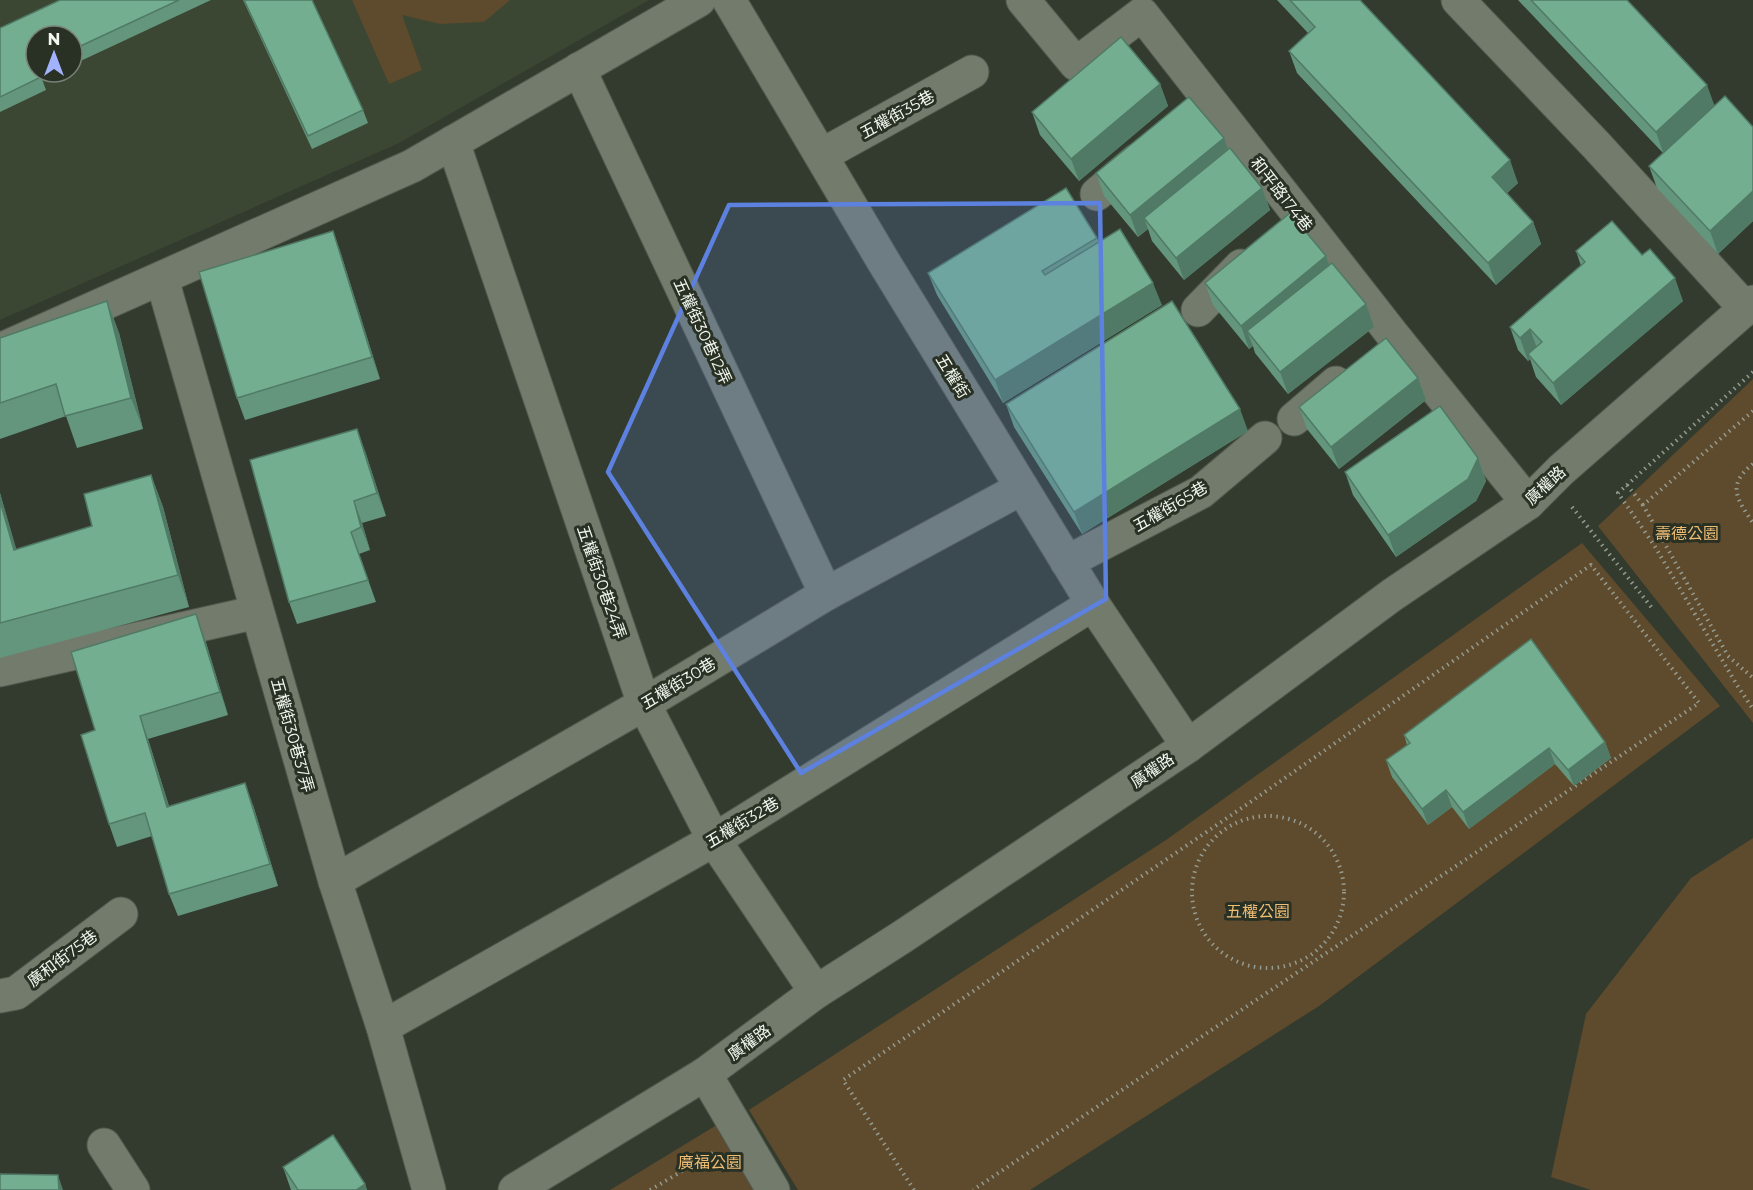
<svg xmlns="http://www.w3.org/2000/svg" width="1753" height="1190" viewBox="0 0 1753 1190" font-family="Montserrat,'Noto Sans TC',sans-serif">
<rect width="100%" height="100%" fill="#333b2e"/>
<path fill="#3b4633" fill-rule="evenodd" d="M0 0H649L399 143 0 320ZM36 36H72V72H36Z"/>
<g fill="#5e4a2c">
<polygon points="352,0 510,0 484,22 440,24 402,15 422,70 389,84"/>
<polygon points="1753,379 1753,723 1598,526"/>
<polygon points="1582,543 1720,706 1319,1006 1030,1190 798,1190 749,1110 1166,840"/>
<polygon points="1753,838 1753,1190 1591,1190 1551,1177 1586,1014 1691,878"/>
<polygon points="720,1123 758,1190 610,1190"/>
</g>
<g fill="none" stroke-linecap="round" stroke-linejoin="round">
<g stroke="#52594e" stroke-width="35">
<g id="minor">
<polyline points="729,0 882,259 1093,604 1188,746"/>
<polyline points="1023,0 1076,64 1142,14 1392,334 1528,503"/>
<polyline points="1458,0 1597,146 1746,309"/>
<polyline points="579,69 826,594"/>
<polyline points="453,142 644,704 714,840 816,992"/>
<polyline points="822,155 972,72"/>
<polyline points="1097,194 1136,161"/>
<polyline points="162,279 335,881 383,1027 429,1190"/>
<polyline points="1198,310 1241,266"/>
<polyline points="0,350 412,166 699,0"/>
<polyline points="1294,419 1336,383"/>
<polyline points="1067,562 1201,492 1265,438"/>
<polyline points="0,670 257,612"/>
<polyline points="335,881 644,704 826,594 1022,488"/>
<polyline points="0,996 16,993 121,914"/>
<polyline points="383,1027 714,840 1093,604"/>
<polyline points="705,1074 773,1190"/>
<polyline points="104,1145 133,1190"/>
<polyline points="515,1190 705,1074 816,992 902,937 1188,746 1392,595 1528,503 1561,470 1753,302"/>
</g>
</g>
<g stroke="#949b90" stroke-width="4" stroke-dasharray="1.5 4.5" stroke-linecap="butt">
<polyline points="1753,372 1618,493 1654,545 1737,685 1753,709"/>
<polyline points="1753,411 1643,505 1728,656 1753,678"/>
<path d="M1753 464C1726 485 1737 499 1753 523"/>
<polyline points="1627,485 1643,505"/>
<polyline points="1572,507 1652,608"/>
<circle cx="1268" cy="892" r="76"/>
<polyline points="650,1190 713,1153"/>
<polyline points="914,1190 843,1080 1249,803 1591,565 1699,703 973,1190"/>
</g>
<use href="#minor" stroke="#727b6c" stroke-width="33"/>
</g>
<g fill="#63967c">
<polygon points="60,0 211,0 72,65 72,36 36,36 36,72 57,72 42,79 46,90 0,112 0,28"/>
<polygon points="243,0 312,0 363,110 368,123 312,149"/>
<polygon points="1277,0 1360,0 1518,183 1507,193 1533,222 1541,244 1496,285 1297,73 1289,51 1308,33"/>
<polygon points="1518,0 1627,0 1715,106 1753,127 1753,221 1718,254 1657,188 1649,166 1663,153"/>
<polygon points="1160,84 1168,106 1079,181 1040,135 1032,112"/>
<polygon points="1228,150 1262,188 1270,210 1184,280 1152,241 1148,229 1138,237 1104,196 1096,173"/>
<polygon points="333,231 341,254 380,379 245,420 237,398"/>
<polygon points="1097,238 1099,242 1162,305 1003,403 937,295 928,273"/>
<polygon points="1576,251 1642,255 1683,301 1561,405 1536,377 1530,359 1528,361 1518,350 1510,327 1581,266"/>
<polygon points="1326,256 1329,265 1374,327 1288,394 1255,353 1253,346 1249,349 1213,305 1205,283"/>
<polygon points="107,301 119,333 143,429 77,448 66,416 0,439 0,338"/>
<polygon points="1418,378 1426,400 1339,469 1307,429 1299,407"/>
<polygon points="1006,404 1248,431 1082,534 1014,427"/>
<polygon points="365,451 386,516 362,523 370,550 359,554 376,602 297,624 289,602"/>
<polygon points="1478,458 1486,481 1476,501 1396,557 1353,495 1345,472"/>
<polygon points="151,475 163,507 189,607 0,658 0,493 16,550 92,526"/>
<polygon points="204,636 228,715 148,739 169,806 253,805 278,886 178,916 169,894 152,836 117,847 109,824 95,730"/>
<polygon points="1404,735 1605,742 1611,758 1574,786 1555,764 1469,829 1452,807 1428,825 1392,777 1386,760 1407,745"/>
<polygon points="283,1167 365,1184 367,1190 291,1190"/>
</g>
<g fill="#507a65">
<polygon points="1160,84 1168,106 1079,181 1071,159"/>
<polygon points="1707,85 1715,107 1664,155 1656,132"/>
<polygon points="1224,138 1232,161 1144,218 1148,229 1138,237 1130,215"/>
<polygon points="1510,160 1518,183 1500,200 1492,177"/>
<polygon points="1262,188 1270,210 1184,280 1176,258"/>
<polygon points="1753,191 1753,221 1718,254 1710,231"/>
<polygon points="1533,222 1541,244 1496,285 1488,263"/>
<polygon points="333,231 341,254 380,379 372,357"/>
<polygon points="1326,256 1334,279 1247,331 1253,346 1249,349 1241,326"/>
<polygon points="1675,278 1683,301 1561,405 1553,383"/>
<polygon points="1153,283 1162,305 1003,403 995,380"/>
<polygon points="107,301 119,333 143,429 131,398"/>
<polygon points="1366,304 1374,327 1288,394 1280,372"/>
<polygon points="1530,329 1538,351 1528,354 1530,359 1528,361 1520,338"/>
<polygon points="1418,378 1426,400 1339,469 1331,447"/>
<polygon points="1240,409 1248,431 1082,534 1074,512"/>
<polygon points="357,429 365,451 386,516 377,493"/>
<polygon points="1478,458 1486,481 1476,501 1396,557 1388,535"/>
<polygon points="151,475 163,507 189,607 178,575"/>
<polygon points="0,493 26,582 14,550 0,501"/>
<polygon points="354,501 362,523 370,550 361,527"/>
<polygon points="196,614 204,636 228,715 220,692"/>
<polygon points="140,716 148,739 176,829 167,807"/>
<polygon points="1605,742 1611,758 1574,786 1568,770"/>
<polygon points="1549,748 1555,764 1469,829 1463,812"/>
<polygon points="245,783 253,805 278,886 270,864"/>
<polygon points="1446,790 1452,807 1428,825 1422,809"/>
<polygon points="58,1175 63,1190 59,1190"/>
<polygon points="365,1184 367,1190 356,1190"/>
</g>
<g fill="#73ae90" stroke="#507a65" stroke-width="1.5">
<polygon points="60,0 179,0 72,50 72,36 36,36 36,67 34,68 36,72 37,72 41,77 0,97 0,28"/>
<polygon points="244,0 312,0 363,110 308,136"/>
<polygon points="1290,0 1360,0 1510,160 1492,177 1533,222 1488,263 1289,51 1315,27"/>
<polygon points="1531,0 1627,0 1707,85 1656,132"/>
<polygon points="1121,37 1160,84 1071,159 1032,112"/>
<polygon points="1725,96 1753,127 1753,191 1710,231 1649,166"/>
<polygon points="1189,97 1224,138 1130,215 1096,173"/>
<polygon points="1230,148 1262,188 1176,258 1144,218"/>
<polygon points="1066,188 1097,238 1042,271 1045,275 1120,229 1153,283 995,380 928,273"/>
<polygon points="1290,213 1326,256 1241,326 1205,283"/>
<polygon points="1612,221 1642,255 1650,249 1675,278 1553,383 1528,354 1542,342 1530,329 1520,338 1510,327 1585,262 1576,251"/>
<polygon points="333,231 372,357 237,398 199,272"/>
<polygon points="1332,263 1366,304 1280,372 1247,331"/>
<polygon points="107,301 131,398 65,416 56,384 0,403 0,338"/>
<polygon points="1172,301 1240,409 1074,512 1006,404"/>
<polygon points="1386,338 1418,378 1331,447 1299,407"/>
<polygon points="1440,406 1478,458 1468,479 1388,535 1345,472"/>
<polygon points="357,429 377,493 354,501 361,527 351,532 368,580 289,602 250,460"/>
<polygon points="151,475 178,575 0,623 0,501 14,550 92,526 84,494"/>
<polygon points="196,614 220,692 140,716 167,807 245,783 270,864 169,894 145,813 109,824 81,735 95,730 71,652"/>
<polygon points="1531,639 1605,742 1568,770 1549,748 1463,812 1446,790 1422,809 1386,760 1410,743 1404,735"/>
<polygon points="333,1135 365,1184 356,1190 298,1190 283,1167"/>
<polygon points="0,1174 58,1175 59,1190 0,1190"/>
</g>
<path fill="#5d81df" fill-opacity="0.2" stroke="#5d81df" stroke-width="4.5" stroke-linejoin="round" d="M1100 203 1106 599 801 773 608 472 729 205Z"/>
<g text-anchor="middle" stroke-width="6" stroke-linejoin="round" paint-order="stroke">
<g font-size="16" fill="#f1f7ee" stroke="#293024">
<text transform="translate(897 114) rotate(-29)" y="6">五權街35巷</text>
<text transform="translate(1282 194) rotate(52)" y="6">和平路174巷</text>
<text transform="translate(703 331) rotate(65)" y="6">五權街30巷12弄</text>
<text transform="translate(953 376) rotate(58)" y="6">五權街</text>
<text transform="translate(1545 485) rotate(-43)" y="6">廣權路</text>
<text transform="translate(1170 506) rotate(-30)" y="6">五權街65巷</text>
<text transform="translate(602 582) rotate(71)" y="6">五權街30巷24弄</text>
<text transform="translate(678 683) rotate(-31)" y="6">五權街30巷</text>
<text transform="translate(293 735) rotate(74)" y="6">五權街30巷37弄</text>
<text transform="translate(1152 770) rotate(-34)" y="6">廣權路</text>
<text transform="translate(742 822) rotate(-31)" y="6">五權街32巷</text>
<text transform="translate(62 958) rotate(-37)" y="6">廣和街75巷</text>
<text transform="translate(749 1042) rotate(-36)" y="6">廣權路</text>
</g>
<g font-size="16" fill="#eebd74" stroke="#293024">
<text x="1687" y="539">壽德公園</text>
<text x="1258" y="917">五權公園</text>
<text x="710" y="1168">廣福公園</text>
</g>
</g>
<g transform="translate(54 54)"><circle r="28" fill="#293024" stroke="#798075" stroke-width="1.5"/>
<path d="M0-4.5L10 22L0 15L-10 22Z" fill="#a2b2fd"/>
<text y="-9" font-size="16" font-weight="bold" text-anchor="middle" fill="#f1f7ee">N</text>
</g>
</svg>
